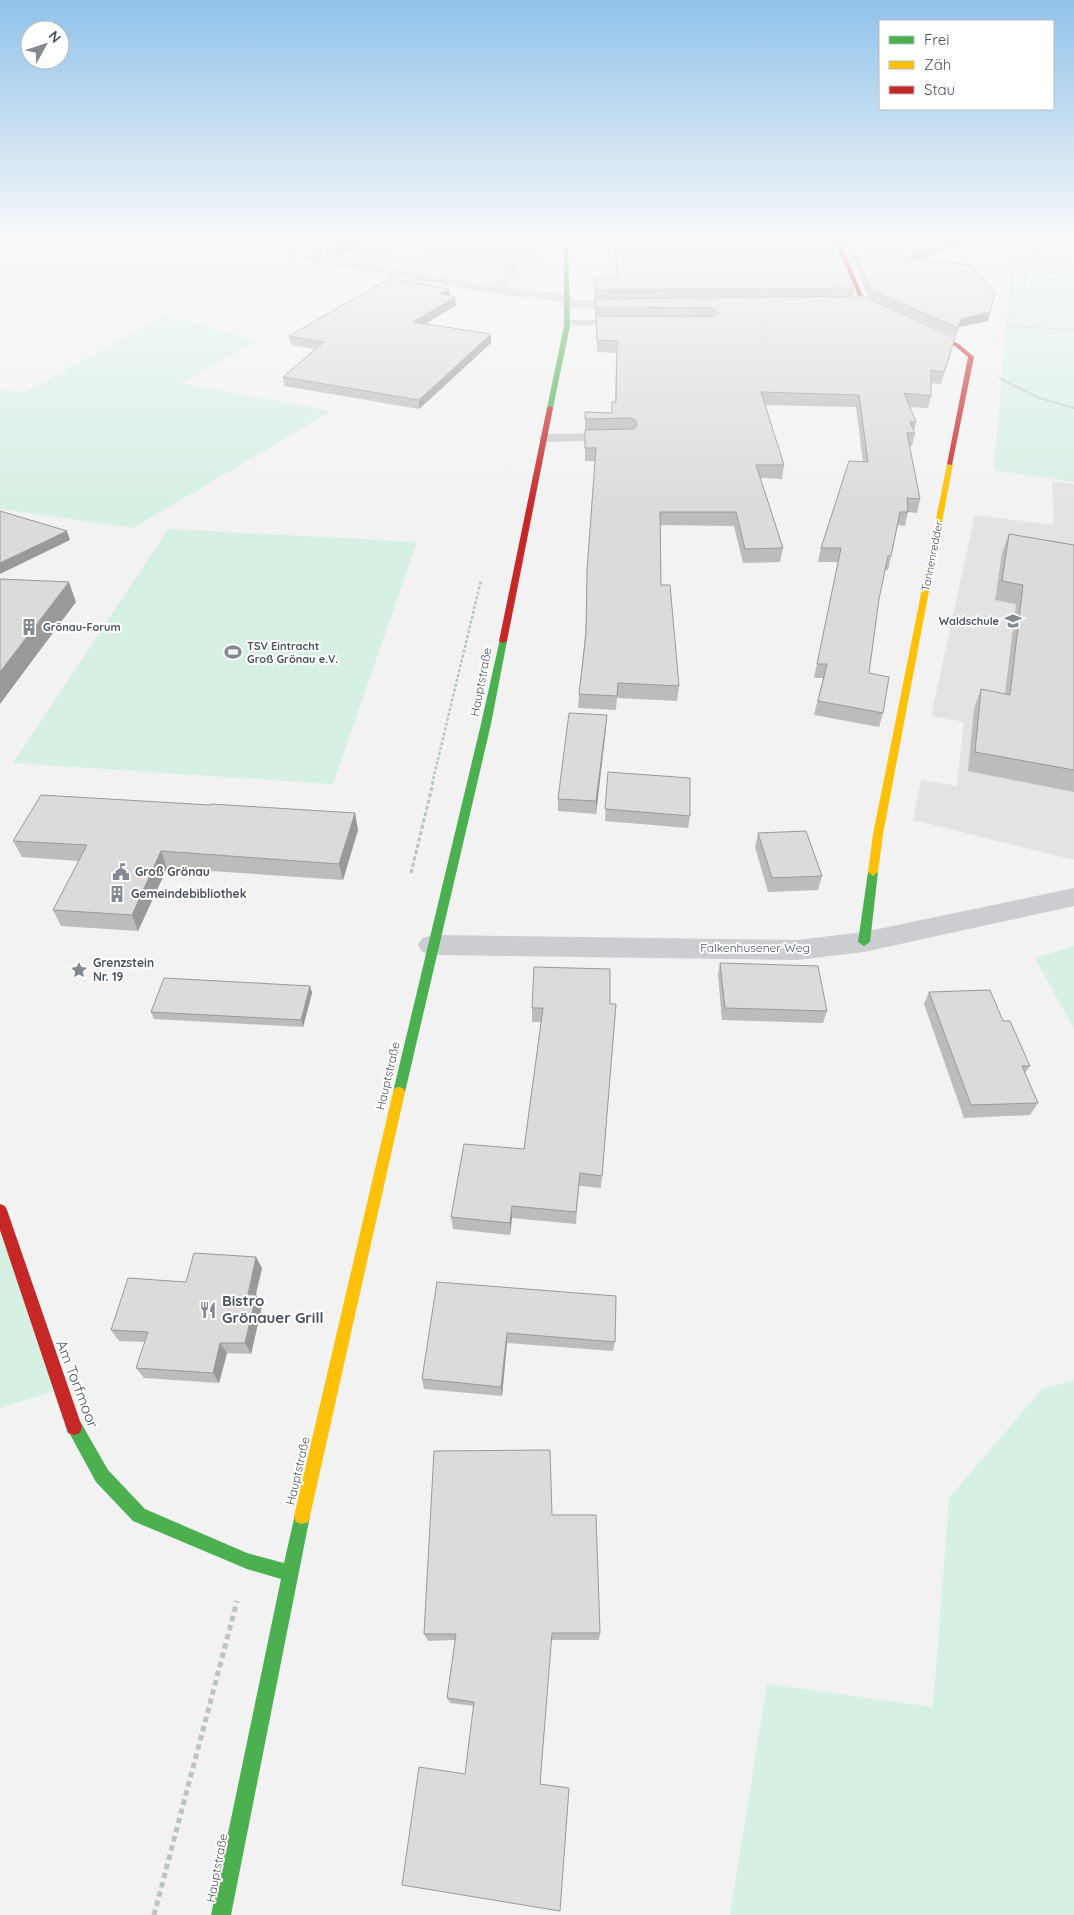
<svg xmlns="http://www.w3.org/2000/svg" width="1074" height="1915" viewBox="0 0 1074 1915" font-family="Quicksand,sans-serif">
<rect width="100%" height="100%" fill="#f2f2f2"/>
<polygon fill="#e6e6e0" points="219,241 540,241 539,300 487,291"/>
<polygon fill="#e4e3e4" points="1052,481 1074,484 1074,860 913,820 921,780 957,786 964,722 931,716 975,515 1054,525"/>
<g fill="#d7f0e4">
<polygon points="1013,241 1074,241 1074,482 994,470"/>
<polygon points="166,315 257,341 181,383 332,411 133,528 0,509 0,389 23,393"/>
<polygon points="168,529 417,542 333,784 13,763"/>
<polygon points="1074,946 1074,1029 1035,958"/>
<polygon points="0,1203 61,1389 0,1408"/>
<polygon points="1074,1380 1074,1915 730,1915 767,1684 933,1707 949,1498 1042,1389"/>
</g>
<g fill="none" stroke-linecap="round" stroke-linejoin="round">
<g stroke="#b9c5c2" stroke-width="1" stroke-dasharray="2 1" stroke-linecap="butt">
<polyline points="211,241 262,250"/>
<polyline points="1028,270 1074,275"/>
<polyline points="1009,326 1074,330"/>
<polyline points="994,341 1009,326 1022,299 1029,262 1038,241"/>
<polyline points="997,377 1004,380"/>
</g>
<polyline stroke="#b9c5c2" stroke-width="2" stroke-dasharray="2.5 1" stroke-linecap="butt" points="1001,379 1039,398 1074,408"/>
<polyline stroke="#b9c5c2" stroke-width="2.5" stroke-dasharray="3 2" stroke-linecap="butt" points="432,784 481,580"/>
<polyline stroke="#b9c5c2" stroke-width="3" stroke-dasharray="4 2.5" stroke-linecap="butt" points="411,873 433,783"/>
<polyline stroke="#b9c5c2" stroke-width="5" stroke-dasharray="5.5 4" stroke-linecap="butt" points="154,1915 237,1601"/>
<g fill="#cbcdd0" fill-rule="evenodd">
<path d="M389 241H402L388 247V251C424 259 455 241 489 241L451 253 422 258H396L381 255 380 246Z"/>
<polygon points="503,241 513,241 517,246 514,277 498,292 495,293 490,290 504,276 509,247"/>
<polygon points="567,320 623,320 628,323 623,326 563,325 562,323"/>
<polygon points="614,433 618,434 620,437 618,440 544,442 538,438 544,434"/>
</g>
<g fill="#cbcdd0" fill-rule="evenodd">
<path d="M288 251C365 264 441 279 519 290 529 291 569 292 574 298L571 301 633 300 639 304 633 308 567 309 561 305 565 302 495 294 284 256 282 254 284 252Z"/>
<polygon points="1074,888 1074,906 864,952 797,960 432,955 422,952 418,945 422,938 432,935 797,940 864,932"/>
</g>
<g fill="#4caf50" fill-rule="evenodd">
<polygon points="564,241 568,241 570,326 553,408 550,410 547,408 564,326"/>
<polygon points="500,639 506,639 507,641 491,724 405,1092 403,1096 399,1097 395,1096 393,1092 481,724"/>
<polygon points="873,868 878,872 870,942 864,946 858,942 868,872"/>
<polygon points="74,1419 80,1421 108,1470 145,1509 247,1553 284,1563 296,1510 302,1508 308,1510 310,1516 231,1915 211,1915 281,1579 247,1569 133,1521 96,1482 66,1427 68,1421"/>
</g>
<g fill="#ffc107" fill-rule="evenodd">
<polygon points="950,462 953,464 883,834 878,872 873,876 868,872 873,834 947,464"/>
<polygon points="399,1087 403,1088 405,1092 310,1516 308,1522 302,1524 296,1522 294,1516 393,1092 395,1088"/>
</g>
<g fill="#c62828" fill-rule="evenodd">
<polygon points="836,241 840,241 865,301 959,344 974,357 952,465 947,464 968,357 955,346 861,303"/>
<polygon points="550,406 553,408 507,641 503,643 499,641 547,408"/>
<polygon points="0,1204 5,1206 7,1210 82,1427 80,1433 74,1435 68,1433 66,1427 0,1230"/>
</g>
</g>
<g fill="#bcbcbd">
<polygon points="332,241 367,241 336,257 327,256 326,248"/>
<polygon points="613,241 835,241 855,288 853,296 594,299 594,278 617,278"/>
<polygon points="845,241 967,241 920,260 990,312 988,321 959,327 956,337 869,299"/>
<polygon points="449,289 450,296 455,297 456,305 425,324 491,334 491,343 419,409 284,386 283,377 315,349 291,345 289,336"/>
<polygon points="863,296 952,350 941,384 931,383 931,396 928,408 910,407 916,422 914,431 915,433 912,446 909,446 920,499 917,513 908,512 905,526 898,525 891,556 888,570 885,570 879,599 869,673 883,713 879,727 814,715 823,678 814,678 838,562 818,562 821,548 863,462 856,407 765,405 784,465 782,479 760,478 783,548 780,562 743,563 734,526 660,525 661,585 679,686 677,701 617,698 616,710 578,708 579,694 585,636 595,461 585,461 585,412 612,413 612,402 615,402 616,353 597,352 596,318 595,318 595,299"/>
<polygon points="1009,534 1074,545 1074,792 968,771 974,709 981,689 1005,694 1016,604 995,600 1002,553"/>
<polygon points="606,728 596,814 558,811 558,799"/>
<polygon points="608,772 690,816 688,828 605,821"/>
<polygon points="210,805 355,813 358,830 343,880 167,868 138,931 61,926 53,910 79,861 22,857 13,841"/>
<polygon points="758,833 822,876 818,890 768,892 755,847"/>
<polygon points="720,963 827,1011 823,1023 722,1020 718,975"/>
<polygon points="310,986 312,993 303,1027 154,1019 151,1012"/>
<polygon points="929,992 1003,1021 1030,1066 1025,1073 1038,1103 1030,1115 964,1118 924,1004"/>
<polygon points="610,1004 616,1004 601,1188 579,1186 576,1224 512,1218 510,1235 453,1229 451,1217 524,1149 541,1022 532,1022 532,1008"/>
<polygon points="262,1268 256,1295 262,1306 251,1354 227,1353 219,1383 144,1378 136,1368 145,1342 119,1341 111,1330 186,1282"/>
<polygon points="437,1282 615,1342 613,1351 507,1343 502,1396 424,1389 422,1379"/>
<polygon points="552,1515 600,1633 599,1640 552,1640 465,1774 474,1706 450,1703 447,1698 455,1640 428,1641 424,1634"/>
</g>
<g fill="#99999a">
<polygon points="351,241 367,241 336,257 335,249"/>
<polygon points="949,241 967,241 904,266 906,258"/>
<polygon points="449,289 450,297 440,294"/>
<polygon points="455,297 456,305 414,331 413,322"/>
<polygon points="990,312 988,321 959,327 956,337 961,319"/>
<polygon points="491,334 491,343 419,409 419,400"/>
<polygon points="67,531 70,540 0,574 0,563"/>
<polygon points="69,582 76,602 0,704 0,672"/>
<polygon points="607,715 606,728 596,814 596,801"/>
<polygon points="355,813 358,830 343,880 339,864"/>
<polygon points="161,851 167,868 138,931 132,915"/>
<polygon points="310,986 312,993 303,1027 301,1020"/>
<polygon points="512,1206 512,1218 510,1235 510,1223"/>
<polygon points="256,1257 262,1268 253,1305 248,1294"/>
<polygon points="256,1295 262,1306 251,1354 245,1343"/>
<polygon points="507,1333 507,1343 502,1396 501,1387"/>
<polygon points="220,1343 227,1353 219,1383 213,1373"/>
</g>
<g fill="#dbdbdc" stroke="#99999a">
<polygon points="332,241 351,241 335,249 326,248"/>
<polygon points="615,241 835,241 855,288 595,290 594,278 618,278"/>
<polygon points="850,241 949,241 906,258 971,265 995,293 990,312 961,319 958,328 871,290"/>
<polygon points="390,278 449,289 440,294 455,297 413,322 491,334 419,400 283,377 324,342 289,336"/>
<polygon points="863,296 955,338 944,372 931,370 931,396 904,393 916,422 910,422 915,433 907,433 920,499 907,498 908,512 900,512 891,556 888,556 879,599 869,673 889,677 883,713 818,701 827,664 817,664 841,548 821,548 849,461 868,462 859,395 761,392 784,465 756,465 783,548 745,549 736,512 660,512 661,585 670,585 679,686 618,683 617,696 579,694 586,634 587,570 596,448 585,448 585,430 634,429 637,425 635,420 630,418 585,419 585,412 612,413 612,402 616,402 617,341 597,340 596,316 712,317 719,313 712,308 596,307 595,299"/>
<polygon points="0,511 67,531 0,563"/>
<polygon points="1009,534 1074,545 1074,770 975,752 981,689 1010,695 1023,585 1002,581"/>
<polygon points="0,579 69,582 0,672"/>
<polygon points="569,713 607,715 596,801 558,799"/>
<polygon points="608,772 690,778 690,816 605,809"/>
<polygon points="41,795 210,805 211,804 355,813 339,864 161,851 132,915 53,910 87,845 13,841"/>
<polygon points="806,831 822,876 772,878 758,833"/>
<polygon points="720,963 818,966 827,1011 725,1008"/>
<polygon points="534,967 610,969 610,1004 616,1004 602,1176 580,1173 576,1212 512,1206 510,1223 451,1217 464,1144 524,1149 543,1008 532,1008"/>
<polygon points="164,978 310,986 301,1020 151,1012"/>
<polygon points="990,990 1003,1021 1010,1021 1030,1066 1022,1066 1038,1103 971,1105 929,992"/>
<polygon points="194,1253 256,1257 248,1294 256,1295 245,1343 220,1343 213,1373 136,1368 148,1332 111,1330 128,1278 186,1282"/>
<polygon points="437,1282 616,1296 615,1342 507,1333 501,1387 422,1379"/>
<polygon points="550,1450 552,1515 596,1515 600,1633 552,1633 540,1784 569,1788 560,1911 402,1885 419,1767 465,1774 474,1702 447,1698 456,1634 424,1634 434,1451"/>
</g>
<linearGradient id="sky" x2="0" y2="1"><stop stop-color="#90c2ea"/><stop offset="0.47" stop-color="#f9f9f9"/><stop offset="1" stop-color="#f9f9f9" stop-opacity="0"/></linearGradient>
<rect width="1074" height="509" fill="url(#sky)"/>
<defs>
<g id="school-bare" transform="scale(1.35)"><path d="M0-5L7-2L0 1L-7-2ZM-4 1L0 2.5L4 1V4Q0 6-4 4Z" fill="#848a92" stroke="#fff" stroke-width="2.5" paint-order="stroke"/></g>
<g id="building-bare" transform="scale(1.35)"><path d="M-4-6H4V6H1V3H-1V6H-4ZM-2.5-4.3h1.7v1.8h-1.7ZM.8-4.3h1.7v1.8H.8ZM-2.5-1h1.7V.8h-1.7ZM.8-1h1.7V.8H.8Z" fill="#848a92" stroke="#fff" stroke-width="2.5" paint-order="stroke"/></g>
<g id="stadium-bare" transform="scale(1.35)"><path d="M0-5a6.5 5 0 1 0 0 10a6.5 5 0 1 0 0-10ZM-3.5-1.8h7v3.6h-7Z" fill="#848a92" stroke="#fff" stroke-width="2.5" paint-order="stroke"/></g>
<g id="civic-bare" transform="scale(1.35)"><path d="M-.6-6.5H3V-4.5H.6V-3L4-1V1h2V6H-6V1h2V-1L-.6-3ZM-1.2 2.5V6h2.4V2.5Z" fill="#848a92" stroke="#fff" stroke-width="2.5" paint-order="stroke"/></g>
<g id="sight-bare" transform="scale(1.35)"><path d="M0-6L1.8-2.2L6-1.7L2.9 1.2L3.7 5.4L0 3.3L-3.7 5.4L-2.9 1.2L-6-1.7L-1.8-2.2Z" fill="#848a92" stroke="#fff" stroke-width="2.5" paint-order="stroke"/></g>
<g id="restaurant-bare" transform="scale(1.35)"><path d="M-5-6h1v4h1v-4h1v4h1v-4h1v5L-1.5 .5V6h-2V.5L-5-1ZM5-6V6H3V1.5H1.5Q1.5-4 5-6Z" fill="#848a92" stroke="#fff" stroke-width="2.5" paint-order="stroke"/></g>
</defs>
<g fill-rule="evenodd">
<use href="#school-bare" x="1013" y="621"/>
<use href="#building-bare" x="29" y="627"/>
<use href="#stadium-bare" x="233" y="652"/>
<use href="#civic-bare" x="121" y="872"/>
<use href="#building-bare" x="117" y="894"/>
<use href="#sight-bare" x="79" y="970"/>
<use href="#restaurant-bare" x="208" y="1310"/>
</g>
<g text-anchor="middle" stroke-width="4" stroke-linejoin="round" paint-order="stroke">
<g font-size="11" fill="#49525e" stroke="#fff">
<text transform="translate(932 556) rotate(-79)" y="4">Tannenredder</text>
</g>
<g font-size="11" font-weight="bold" fill="#49525e" stroke="#fff" text-anchor="start">
<text x="999" y="625" text-anchor="end">Waldschule</text>
<text x="43" y="631">Grönau-Forum</text>
<text x="247" y="650">TSV Eintracht<tspan x="247" dy="13">Groß Grönau e.V.</tspan></text>
</g>
<g font-size="12" fill="#49525e" stroke="#fff">
<text transform="translate(481 682) rotate(-79)" y="4">Hauptstraße</text>
<text x="755" y="952">Falkenhusener Weg</text>
<text transform="translate(388 1076) rotate(-77)" y="4">Hauptstraße</text>
<text transform="translate(298 1471) rotate(-77)" y="4">Hauptstraße</text>
<text transform="translate(217 1868) rotate(-79)" y="4">Hauptstraße</text>
</g>
<g font-size="12" font-weight="bold" fill="#49525e" stroke="#fff" text-anchor="start">
<text x="135" y="876">Groß Grönau</text>
<text x="131" y="898">Gemeindebibliothek</text>
<text x="93" y="967">Grenzstein<tspan x="93" dy="14">Nr. 19</tspan></text>
</g>
<g font-size="15" font-weight="bold" fill="#49525e" stroke="#fff" text-anchor="start">
<text x="222" y="1306">Bistro<tspan x="222" dy="17">Grönauer Grill</tspan></text>
</g>
<g font-size="15" fill="#49525e" stroke="#fff">
<text transform="translate(77 1384) rotate(69)" y="5">Am Torfmoor</text>
</g>
</g>
<rect x="879" y="20" width="175" height="90" fill="#ffffff" stroke="#b6babf"/>
<rect x="889" y="36" width="25" height="8" fill="#4caf50" stroke="#b6babf"/>
<text x="924" y="45" font-size="15" fill="#49525e">Frei</text>
<rect x="889" y="61" width="25" height="8" fill="#ffc107" stroke="#b6babf"/>
<text x="924" y="70" font-size="15" fill="#49525e">Zäh</text>
<rect x="889" y="86" width="25" height="8" fill="#c62828" stroke="#b6babf"/>
<text x="924" y="95" font-size="15" fill="#49525e">Stau</text>
<g transform="translate(45 45) rotate(50)"><circle r="24" fill="#ffffff" stroke="#b6babf"/>
<path d="M0-4L9 19L0 12L-9 19Z" fill="#848a92"/>
<text y="-8" font-size="14" font-weight="bold" text-anchor="middle" fill="#49525e">N</text>
</g>
</svg>
